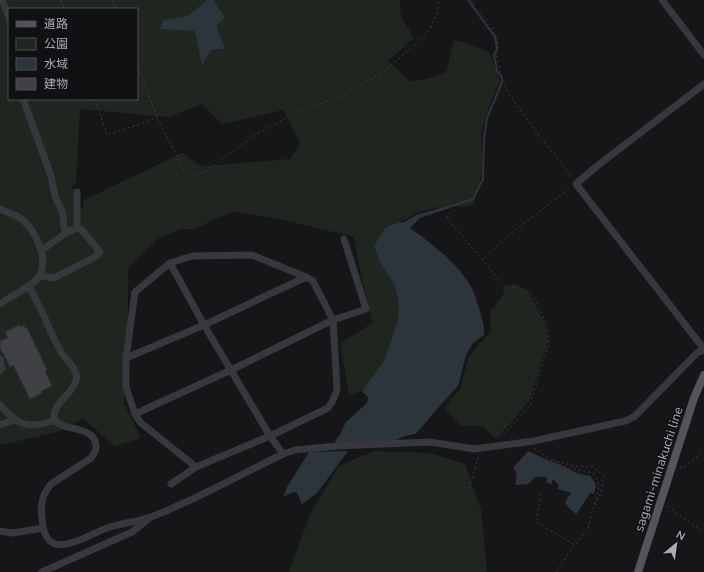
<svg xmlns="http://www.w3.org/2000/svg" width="704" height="572" viewBox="0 0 704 572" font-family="'Nunito Sans','Noto Sans JP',sans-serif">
<rect width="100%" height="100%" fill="#161618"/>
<g fill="#1e261f" fill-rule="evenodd">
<path d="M0 0H401L400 2 401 17 414 38 388 61 409 81 426 79 446 72 454 40 467 43 489 52 500 81 489 106 481 133 483 170 473 206 439 207 419 212 400 222 386 227 380 263 395 285 399 306 397 323 384 361 362 391 349 395 340 343 373 323 361 275 354 237 275 218 233 212 215 219 195 229H181L159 238 128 268V310L124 404 141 438 115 446 83 419 57 432 0 445ZM9 9H137V99H9ZM202 104 222 124 283 110 300 143 290 159 201 166 182 153 84 200 83 209 77 203 72 186 76 182 80 109 168 117Z"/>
<polygon points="515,284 528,291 544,321 548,341 530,399 518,415 496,439 483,426 461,426 444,408 460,389 469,356 491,331 490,312 503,295 505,286"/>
<polygon points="374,451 430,453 465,464 481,510 487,572 289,572 312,510 339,466"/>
</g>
<g fill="#2c353c">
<polygon points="207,0 213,0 225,17 216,26 225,49 212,49 202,65 195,31 160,29 164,20 188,16"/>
<path d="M473 198V200L420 218 410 228C430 242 458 264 470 285 475 293 477 302 480 311 482 319 485 327 484 335L473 343 466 355 458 386 438 408 420 429 415 434 404 436 392 442 338 445 335 441 341 433 346 422 367 403 368 397 362 391 384 361 397 323 399 306 395 285 380 263 374 246 386 227 400 222 402 223 417 215Z"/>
<polygon points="348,451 317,493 302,504 297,493 293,492 283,497 287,487 309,452"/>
<path d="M528 451 580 474 591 476 596 485 594 494 590 493 576 515C573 510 567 508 565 502L571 493 557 489 559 486 553 479 551 485 546 482 547 477H535L529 484 515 485 517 474 513 468Z"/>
</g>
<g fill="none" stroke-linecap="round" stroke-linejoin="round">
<polyline stroke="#2c353c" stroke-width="2" points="468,0 495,37 497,49 494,56 497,71 502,78 502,82 487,118 484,138 483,179 473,199 471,200"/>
</g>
<polygon fill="#404145" stroke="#303034" points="19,325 20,327 24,325 25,328 27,328 47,370 45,371 52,386 41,391 42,393 30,399 13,365 10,367 0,348 0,341 8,338 5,332"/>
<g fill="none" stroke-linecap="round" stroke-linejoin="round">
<g stroke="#3d3f44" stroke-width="1" stroke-dasharray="2 3" stroke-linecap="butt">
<polyline points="61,0 64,9"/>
<polyline points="113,0 116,9"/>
<polyline points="470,0 491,26 496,37 498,45 496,56 504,85 508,93 539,136 572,177"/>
<polyline points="473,3 477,0"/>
<polyline points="137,63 157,118 184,170 196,175 205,172 258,133 294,114 346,94 386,70 419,41 431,27 437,13 439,0"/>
<polyline points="95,99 107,135 157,118"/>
<path d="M454 209 448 214 447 218 506 288C511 288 517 287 522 289 539 294 549 328 549 344L530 405 522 415 500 438"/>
<polyline points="482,260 504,239 570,188"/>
<path d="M534 448C544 456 555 463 567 467 574 470 582 470 589 472 596 475 598 481 599 487L587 531 576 544H573L536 522 541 494"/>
<path d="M552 460C565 463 578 469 592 466L604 476 601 493 594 508"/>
<polyline points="680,467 683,468 704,451"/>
<polyline points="469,488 479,455"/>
<polyline points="668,506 704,533"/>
<polyline points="556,572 561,566 574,545"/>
</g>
<g stroke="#37383d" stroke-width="7">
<polyline points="2,0 9,17"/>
<polyline points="662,0 704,55"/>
<polyline points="704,84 597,166 576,184 704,349"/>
<polyline points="23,99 50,173 56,199 63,214 64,228 66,233 77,228 81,229 100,252 95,257 54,278 39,276"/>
<polyline points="77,192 77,228"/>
<path d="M0 209C6 212 14 214 20 218 36 229 52 264 36 280 26 290 11 296 0 304"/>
<polyline points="42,250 66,233"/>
<polyline points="170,263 204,325 270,436 283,454"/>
<path d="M28 286C42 306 48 330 61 352 66 360 79 370 76 380 73 394 53 404 54 416 55 433 93 423 96 445 97 450 94 454 91 458L51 484C42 494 40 505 42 518 43 527 44 540 55 544 68 548 94 533 107 528 121 523 137 522 151 517 196 500 239 475 283 454L295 450 337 446 430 442 474 449 534 441 625 421 634 417 698 352 704 351"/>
<polyline points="126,358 204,325 306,277"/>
<polyline points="0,359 2,368 0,371"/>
<path d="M0 405C17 425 29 430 55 420"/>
<polyline points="135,414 231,370 333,320 366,309 344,239"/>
<polyline points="0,425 14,420"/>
<path d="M171 484 196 467 270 436 328 408C333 401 336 396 337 388L333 320 313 281 306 277 252 255 192 256 170 263 135 292 126 358V387L135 414 141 423 196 467"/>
<polyline points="0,531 12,533 43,528"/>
<polyline points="42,572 132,532 148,519"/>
</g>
<polyline stroke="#53555c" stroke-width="8" points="638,572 694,398 704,375"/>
</g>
<g text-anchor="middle" stroke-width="3" stroke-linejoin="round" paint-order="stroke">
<g font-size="13" fill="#a8adb8" stroke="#111113">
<text transform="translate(658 469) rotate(-72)" y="5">sagami-minakuchi line</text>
</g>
</g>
<rect x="8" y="8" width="130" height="92" fill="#111113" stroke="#4d4f55"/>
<rect x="16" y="21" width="20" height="6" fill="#53555c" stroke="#4d4f55"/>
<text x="44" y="28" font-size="12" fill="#a8adb8">道路</text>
<rect x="16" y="38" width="20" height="12" fill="#1e261f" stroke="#4d4f55"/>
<text x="44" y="48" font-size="12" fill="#a8adb8">公園</text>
<rect x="16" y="58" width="20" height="12" fill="#2c353c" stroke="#4d4f55"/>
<text x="44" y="68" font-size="12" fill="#a8adb8">水域</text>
<rect x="16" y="78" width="20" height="12" fill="#404145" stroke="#4d4f55"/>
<text x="44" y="88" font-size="12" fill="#a8adb8">建物</text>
<g transform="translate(676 544) rotate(29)" stroke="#111113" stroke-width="3" paint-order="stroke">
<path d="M0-3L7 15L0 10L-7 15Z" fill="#a8adb8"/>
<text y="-6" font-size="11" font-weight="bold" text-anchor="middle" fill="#a8adb8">N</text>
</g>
</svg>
